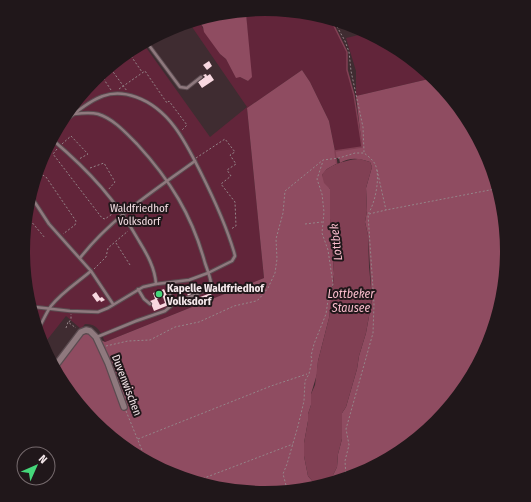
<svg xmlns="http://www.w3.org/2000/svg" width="531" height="502" viewBox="0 0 531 502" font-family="'Fira Sans Condensed',sans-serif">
<rect width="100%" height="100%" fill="#3f2c31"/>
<g fill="#62253a">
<path d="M266 9 332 22 347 52V70L354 95 362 147 335 151 329 121 310 82 302 70 247 108 264 278 105 342C101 332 97 323 85 324L81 329 66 316 43 345 24 251 42 158 95 80 145 46 210 137 247 107 190 24 199 22 220 54 226 59 236 77H240L248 81 251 77 246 13Z"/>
<polygon points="367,33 433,78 356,96 356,71 346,38"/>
</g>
<g fill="#8f4c61">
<polygon points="246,13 252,77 248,81 240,77 236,78 226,59 220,54 204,32 203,27 199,22"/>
<path d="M302 70 310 82 329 121 335 151 362 147 356 96 433 78 437 80 489 159 507 251 489 344 436 422 358 475 333 480V475L337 467 338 454 342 439V413L346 407 357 369 359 356 366 333 372 300 368 235 365 222 367 211 366 188 372 167 370 162C359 158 350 157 340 163L339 158H336V164L327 169 322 175 330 189V219L334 274 329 318 318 361 317 374 311 394V405L308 414V421L304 443V456L308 476 314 483 265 493 173 474 94 422 57 366 81 334C90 331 97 338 105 342L264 278 247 108Z"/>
</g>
<path fill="#814054" d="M360 159 370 162 372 167 366 188 367 211 365 222 368 235 369 266 372 299 366 333 359 356 357 369 346 407 342 413V439L338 454 337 467 333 475V480L314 483 308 476 304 456V443L308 421V414L311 405V394L315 385 318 361 329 318 333 284 334 274 330 219V189L324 183 322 175C327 165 349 159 360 159Z"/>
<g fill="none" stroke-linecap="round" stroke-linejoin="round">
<polyline stroke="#814054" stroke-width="1.5" points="332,22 347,52 347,70 354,95 362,147 335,151 337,166"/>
</g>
<g fill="#f8d8e0" fill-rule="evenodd">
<polygon points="209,61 212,66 207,70 203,65"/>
<polygon points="206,74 207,76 210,74 214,80 202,88 198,82 205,77 203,75"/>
<polygon points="193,287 195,293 188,296 186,290"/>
<path d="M164 289 169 300 168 301 169 305 154 311 150 301 155 299 153 293ZM163 297 165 303 160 305 157 299Z"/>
<polygon points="96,292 100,298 102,297 105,300 101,302 100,300 97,302 92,295"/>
<polygon points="211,293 212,298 202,302 200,297"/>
</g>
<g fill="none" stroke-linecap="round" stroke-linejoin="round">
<g stroke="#5b4b50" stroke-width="4.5">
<g id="service">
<polyline points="148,44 180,87 187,88 201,77"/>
<path d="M74 114C82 113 90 112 98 114 114 119 126 133 137 144 170 180 192 215 205 263 207 269 210 276 211 283 207 293 182 300 172 303"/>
<path d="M54 141C89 171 116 200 139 241 147 254 155 268 156 284L189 280 208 273 232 261 235 256 234 252C226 225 214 199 201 173 186 143 170 109 136 97 125 93 114 92 103 96 91 100 80 109 70 117"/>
<polyline points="34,201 49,224 91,271 113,304"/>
<path d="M80 258C111 218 155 190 195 161"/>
<polyline points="138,289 144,299 150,304"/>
<polyline points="35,307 70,311 98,312 108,308 143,287 156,284"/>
<path d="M39 328C43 321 46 313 51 306 62 292 78 282 91 271"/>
<polyline points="97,337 136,321 165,311 171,306 172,302 169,291"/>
</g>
</g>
<g stroke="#5b4b50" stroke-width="8">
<polyline id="minor" points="56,365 81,332 86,330 90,331 96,337 108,363 124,407"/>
</g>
<g stroke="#958589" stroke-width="1" stroke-dasharray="2 2" stroke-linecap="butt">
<polyline points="335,23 345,41 349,52 351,71 363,127 364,152"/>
<polyline points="131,56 142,72"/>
<polyline points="111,69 127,91"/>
<polyline points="101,75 111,90"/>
<polyline points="119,89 145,71 167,103 169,101 187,125 182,130"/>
<polyline points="62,144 71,136 88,154 79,159"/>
<polyline points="57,149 53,154 102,218 105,219 115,212"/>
<polyline points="196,158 225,139 235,152 230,155 236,164 227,170 231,176 221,184 235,202 236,226 231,229"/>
<polyline points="90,168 104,163 115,182 108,190"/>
<polyline points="377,170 386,210"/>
<polyline points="39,173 46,177 76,221 75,225 63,234"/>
<polyline points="369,214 386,210 495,189"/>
<polyline points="30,220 45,238"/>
<polyline points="305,224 322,222"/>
<polyline points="116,243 130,265"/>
<polyline points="94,269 106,257 108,248 128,231"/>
<polyline points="69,322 71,319 71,314"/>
<polyline points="66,328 68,322 76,328"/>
<path d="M106 346 128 341 150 340 175 327 199 322 234 306 256 301 259 299 268 288 275 273 277 259 276 239 283 213 285 191 323 160 339 158 355 153H364C368 156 373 160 375 164 381 176 375 204 368 214L374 304 373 333 346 429 349 445 345 461 346 477"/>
<polyline points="126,411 144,455"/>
<polyline points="138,439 271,386 307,374"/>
<polyline points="199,480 293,444"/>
<polyline points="287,489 283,474 287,464 298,426 304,401 305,381 309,374 312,360 311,356 314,344 326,314 328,300 333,284 328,250 322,233 324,212 322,194 317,179 323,161"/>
</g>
<use href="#service" stroke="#8f797e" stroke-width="2.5"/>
<use href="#minor" stroke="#8f797e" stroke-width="5.5"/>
</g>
<circle fill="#45d77a" stroke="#20171a" stroke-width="1.5" cx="159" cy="294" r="4"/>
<g text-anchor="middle" stroke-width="4" stroke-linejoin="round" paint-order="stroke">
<g font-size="11" fill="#f2dce2" stroke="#20171a">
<text x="139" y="212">Waldfriedhof<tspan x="139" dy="13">Volksdorf</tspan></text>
</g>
<g font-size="11" font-weight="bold" fill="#f6e9ec" stroke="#20171a" text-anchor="start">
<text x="167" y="292">Kapelle Waldfriedhof<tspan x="167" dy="13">Volksdorf</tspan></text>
</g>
<g font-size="11" fill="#f6e9ec" stroke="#20171a">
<text transform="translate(127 385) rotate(69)" y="4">Duvenwischen</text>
</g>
<g font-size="12" font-style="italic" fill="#fabdcd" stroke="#20171a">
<text transform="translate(336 242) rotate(-97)" y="4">Lottbek</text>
<text x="351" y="298">Lottbeker<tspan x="351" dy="14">Stausee</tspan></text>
</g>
</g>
<path d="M0 0H531V502H0ZM30 251a235 235 0 1 1 470 0a235 235 0 1 1-470 0Z" fill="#20171a" fill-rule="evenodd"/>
<g transform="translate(36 466) rotate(45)"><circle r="19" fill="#20171a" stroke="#766b6e"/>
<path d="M0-3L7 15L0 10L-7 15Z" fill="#45d77a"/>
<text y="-6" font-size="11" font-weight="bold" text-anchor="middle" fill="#f6e9ec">N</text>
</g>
</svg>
